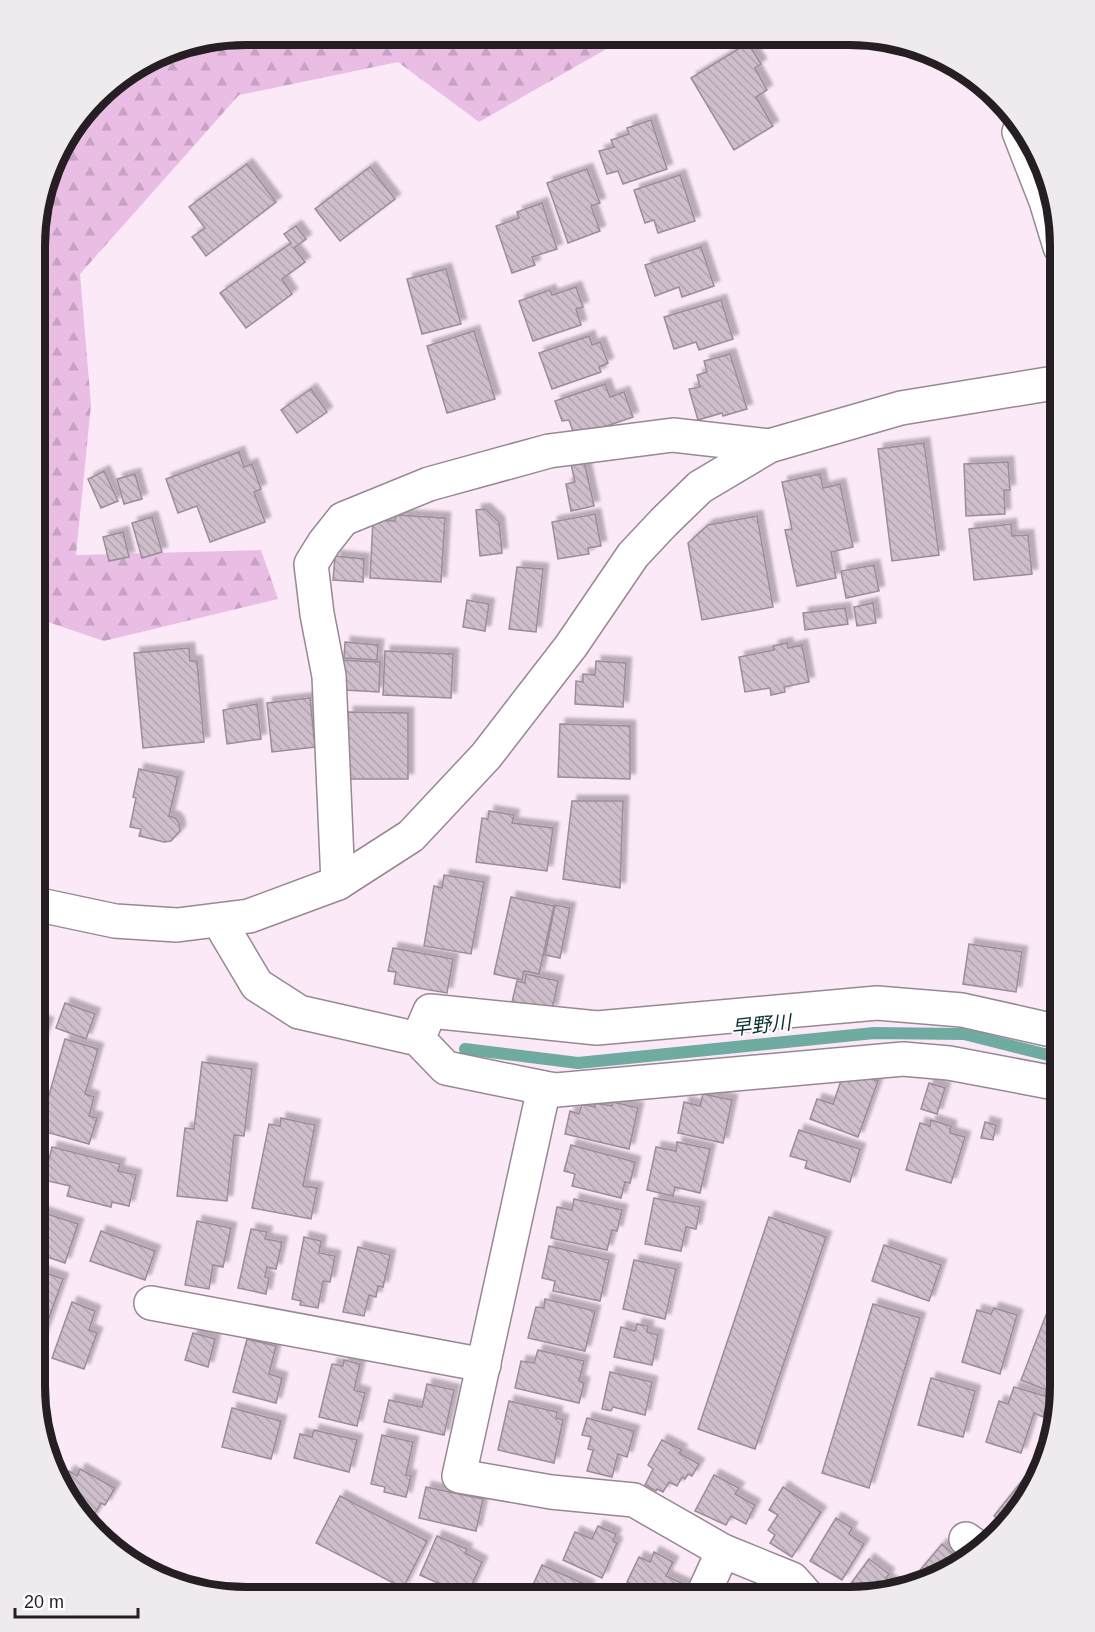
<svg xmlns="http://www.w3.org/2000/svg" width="1095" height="1632" viewBox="0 0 1095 1632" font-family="Helvetica,'Noto Sans JP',sans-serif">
<defs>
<pattern id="forest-firs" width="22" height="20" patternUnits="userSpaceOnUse" patternTransform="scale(1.5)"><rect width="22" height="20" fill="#e9bde4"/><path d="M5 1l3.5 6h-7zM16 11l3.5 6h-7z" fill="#c8a2c3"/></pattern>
<pattern id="building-back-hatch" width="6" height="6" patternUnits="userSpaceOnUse" patternTransform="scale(1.5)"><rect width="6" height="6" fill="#cebecc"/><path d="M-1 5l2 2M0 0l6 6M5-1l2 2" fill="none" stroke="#b1a3af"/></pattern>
<filter id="shadow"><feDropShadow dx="5.5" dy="-5.5" stdDeviation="1.5" flood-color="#0004"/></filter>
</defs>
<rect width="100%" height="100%" fill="#fbe9f8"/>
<polygon fill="url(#forest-firs)" points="246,35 629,36 479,122 398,62 239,95 80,274 91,405 76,555 261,550 278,599 104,641 36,618 36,218 63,141 107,87 178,46"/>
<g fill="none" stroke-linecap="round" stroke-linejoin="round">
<polyline stroke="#70aba2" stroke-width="12" points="465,1049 578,1063 874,1033 964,1034 1060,1058"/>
</g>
<g fill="url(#building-back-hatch)" stroke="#9b8c99" stroke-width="1.5" filter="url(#shadow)">
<polygon points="748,43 761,64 755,68 767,90 756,97 773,126 734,150 691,78"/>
<polygon points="651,120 667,169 623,184 618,171 607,174 599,151 614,147 611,140 629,134 627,128"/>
<polygon points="247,164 276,202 206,256 192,237 205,228 189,207"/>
<polygon points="370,167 395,199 340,241 315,209"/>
<polygon points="587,169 600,203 591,206 600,231 568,243 547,183"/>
<polygon points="680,175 695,221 658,233 654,220 645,223 634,190"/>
<polygon points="542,203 557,249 532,257 535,265 512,273 496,226 519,218 517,212"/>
<polygon points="296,226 306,239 294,248 305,262 282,279 292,294 246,328 220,293 291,243 284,234"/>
<polygon points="701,247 714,286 682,297 679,287 655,296 645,265"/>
<polygon points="446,269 461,324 422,334 407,279"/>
<polygon points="576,287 583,307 576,309 581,325 533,341 519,301 550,290 552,295"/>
<polygon points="721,300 733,339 699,350 696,342 674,349 664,317"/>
<polygon points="474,331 495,399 447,413 427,346"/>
<polygon points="589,336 592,345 600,342 608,363 599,367 601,372 552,389 539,353"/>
<polygon points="730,354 747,409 723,416 722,413 698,420 689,389 700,387 697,375 707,372 704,361"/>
<polygon points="605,384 610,397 624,392 633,417 575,437 569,420 562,421 555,401"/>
<polygon points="311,389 327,412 297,433 281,410"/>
<polygon points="1060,439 1060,502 1055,503 1047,441"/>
<polygon points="924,443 939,555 892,561 878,449"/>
<polygon points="239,452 244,467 252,464 261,489 254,492 265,522 210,542 197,506 178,513 166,479"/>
<polygon points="584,461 594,506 571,511 566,484 575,482 571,464"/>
<polygon points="1008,462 1010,490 1004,490 1005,514 966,516 964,464"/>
<polygon points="104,471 118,501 101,508 88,479"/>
<polygon points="135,474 142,499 124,504 117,479"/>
<polygon points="820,474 823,488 840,484 853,547 831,552 836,578 797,586 785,530 792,529 782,482"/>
<polygon points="485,509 499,522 502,553 480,556 476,510"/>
<polygon points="595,514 601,546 588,548 589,554 558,559 552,522"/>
<polygon points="396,515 445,518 441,582 370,578 373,520 395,521"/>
<polygon points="757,516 773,607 702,620 688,543 708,525"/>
<polygon points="152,517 162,552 142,558 132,523"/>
<polygon points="1060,517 1060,572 1059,572 1049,519"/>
<polygon points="1011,524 1012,536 1028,535 1032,574 974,580 969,529"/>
<polygon points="123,532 129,557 109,561 103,537"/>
<polygon points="335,556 364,559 363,582 333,580"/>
<polygon points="874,565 879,591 846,598 841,571"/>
<polygon points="517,567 543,569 536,632 509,629"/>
<polygon points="467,600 489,604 485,631 463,627"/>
<polygon points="873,603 876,623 857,626 854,607"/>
<polygon points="845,608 848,624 805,630 803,613"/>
<polygon points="345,642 378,645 377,660 344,658"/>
<polygon points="787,643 788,648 802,645 809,682 784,687 785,692 771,695 770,688 745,692 739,657 774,650 773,646"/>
<polygon points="189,648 190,661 197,661 204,742 143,748 134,653"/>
<polygon points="385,651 453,654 451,698 383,695"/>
<polygon points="338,660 380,662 379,692 344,690"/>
<polygon points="596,661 626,663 623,707 575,704 576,681 583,682 583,674 595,675"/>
<polygon points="310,698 315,747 272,752 267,703"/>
<polygon points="257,704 261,739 227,744 223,710"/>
<polygon points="348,712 408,713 408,779 348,779"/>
<polygon points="560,724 630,726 630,779 558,777"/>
<polygon points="139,769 178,777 169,816 175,818 179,823 180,831 171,841 164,842 139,836 141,829 130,827 136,798 133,797"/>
<polygon points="572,801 623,801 620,888 563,879"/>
<polygon points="489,811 514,815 512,823 553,828 547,871 476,862 482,818 488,819"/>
<polygon points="444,875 484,882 471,954 424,946 434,886 442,888"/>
<polygon points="511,897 554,906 539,974 524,971 522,980 494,974"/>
<polygon points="555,905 570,908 560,958 545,955"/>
<polygon points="969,944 1022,952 1016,992 963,984"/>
<polygon points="393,948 453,959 447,993 394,984 396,972 388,971"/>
<polygon points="526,974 558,981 552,1010 512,1002 517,981 525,983"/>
<polygon points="65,1003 95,1014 86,1039 56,1028"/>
<polygon points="35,1019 48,1023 35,1059"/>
<polygon points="65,1039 98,1049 85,1094 94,1097 89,1116 97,1118 89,1144 39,1130"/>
<polygon points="202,1062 252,1069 244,1136 234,1135 227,1201 177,1196 185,1128 194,1129"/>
<polygon points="845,1069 878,1081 858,1137 810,1119 817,1099 833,1104"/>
<polygon points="929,1083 945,1088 937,1114 921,1109"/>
<polygon points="703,1094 732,1100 723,1143 678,1133 684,1102 700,1106"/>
<polygon points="613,1102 638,1108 629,1149 565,1134 570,1111 579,1114 582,1104 595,1107 595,1103 612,1106"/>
<polygon points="281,1118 315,1125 303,1186 317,1188 311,1219 252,1208 269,1124 280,1126"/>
<polygon points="931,1120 951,1126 950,1133 965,1137 951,1183 906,1170 920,1123 930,1126"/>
<polygon points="985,1122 996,1125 993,1140 981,1138"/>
<polygon points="799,1130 860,1149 850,1182 805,1168 807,1161 790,1156"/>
<polygon points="677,1142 710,1149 700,1193 675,1187 673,1196 647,1190 656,1147 676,1151"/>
<polygon points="571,1145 635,1162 630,1183 625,1182 621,1198 572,1186 575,1174 564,1171"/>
<polygon points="52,1147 120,1164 118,1171 136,1175 129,1206 112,1202 111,1207 67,1196 70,1186 44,1180"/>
<polygon points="654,1198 700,1207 696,1229 686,1227 681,1251 645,1244"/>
<polygon points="574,1199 622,1210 617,1231 612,1230 607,1250 551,1238 557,1207 572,1210"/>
<polygon points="38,1211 78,1224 65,1263 35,1253 35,1222"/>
<polygon points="769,1217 826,1237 755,1449 698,1429"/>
<polygon points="197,1221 231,1228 223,1267 213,1265 209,1289 185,1285"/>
<polygon points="251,1229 267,1232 265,1239 282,1242 276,1269 267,1267 265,1277 269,1278 266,1294 238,1288"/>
<polygon points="101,1231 155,1251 145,1280 90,1261"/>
<polygon points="304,1237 321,1241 319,1253 335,1256 330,1282 323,1281 318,1308 300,1305 301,1301 292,1299"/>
<polygon points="884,1245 941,1265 929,1301 872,1281"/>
<polygon points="549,1246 609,1260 600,1301 553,1291 555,1281 542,1278"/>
<polygon points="358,1247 390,1255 383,1287 378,1286 376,1297 369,1295 364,1316 343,1312"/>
<polygon points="634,1260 676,1269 665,1319 623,1309"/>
<polygon points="35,1269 63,1279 41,1340 35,1338"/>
<polygon points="545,1299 595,1311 585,1351 528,1338 536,1307 544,1308"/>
<polygon points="72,1302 95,1311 89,1330 97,1333 84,1369 52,1358"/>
<polygon points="873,1304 920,1318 869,1488 822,1473"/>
<polygon points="994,1308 1017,1315 1000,1374 962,1362 977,1310 991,1314"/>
<polygon points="1046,1315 1060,1321 1060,1360 1049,1391 1021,1380"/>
<polygon points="637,1324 648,1326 647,1332 658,1335 652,1365 614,1357 621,1327 635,1331"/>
<polygon points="193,1333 215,1339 208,1367 185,1360"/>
<polygon points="247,1339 276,1346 269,1374 282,1378 276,1403 233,1392"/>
<polygon points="538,1350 584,1361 579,1381 584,1383 579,1403 515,1388 521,1361 534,1363"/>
<polygon points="344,1360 360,1364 354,1390 365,1393 357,1426 319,1417 332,1364 343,1366"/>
<polygon points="610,1372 652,1382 645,1415 613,1407 611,1411 602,1409"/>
<polygon points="931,1378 975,1391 963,1437 918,1425"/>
<polygon points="427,1384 454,1390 444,1435 384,1422 389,1400 422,1407"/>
<polygon points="1014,1387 1049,1397 1043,1417 1034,1413 1021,1453 986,1442 999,1401 1008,1404"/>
<polygon points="509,1401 557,1412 556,1418 563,1420 554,1463 498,1450"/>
<polygon points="232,1408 281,1421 271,1459 222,1447"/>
<polygon points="587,1418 634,1431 627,1457 618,1454 612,1477 587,1471 593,1450 588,1449 591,1437 582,1435"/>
<polygon points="314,1430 357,1440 349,1472 294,1458 300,1434 312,1437"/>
<polygon points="382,1435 413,1442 406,1475 411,1476 406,1497 384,1492 385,1487 371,1484"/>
<polygon points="662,1440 682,1450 679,1453 699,1464 692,1476 688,1474 685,1479 682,1477 677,1486 669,1482 663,1492 657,1489 656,1491 645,1485 653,1469 648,1465"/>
<polygon points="80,1469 115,1488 105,1505 101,1503 91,1520 63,1483 69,1471 77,1476"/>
<polygon points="714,1475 739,1488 735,1494 755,1505 746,1524 731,1516 726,1525 695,1511"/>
<polygon points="1025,1477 1032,1483 1025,1504 1005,1525 994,1516"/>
<polygon points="426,1487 483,1499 476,1531 419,1518"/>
<polygon points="783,1487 821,1512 792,1557 770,1543 775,1535 768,1530 778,1515 769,1510"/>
<polygon points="340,1496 427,1541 403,1588 316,1543"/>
<polygon points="836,1518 852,1528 849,1534 864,1544 842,1580 810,1561"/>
<polygon points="598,1526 616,1534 613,1541 617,1543 602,1578 563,1560 575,1532 592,1539"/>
<polygon points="437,1536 467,1549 465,1553 482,1562 467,1596 420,1575"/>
<polygon points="942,1544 963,1562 930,1581 924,1582 916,1575"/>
<polygon points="654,1552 673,1562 666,1576 686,1585 680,1597 658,1597 627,1582 639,1557 650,1562"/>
<polygon points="869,1559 889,1574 886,1578 899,1588 841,1597"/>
<polygon points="542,1565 589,1586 585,1597 553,1597 532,1587"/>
</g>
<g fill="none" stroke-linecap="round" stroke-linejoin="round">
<g stroke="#978895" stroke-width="36">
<g id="street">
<polyline points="1019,132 1046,201 1060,247"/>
<polyline points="338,883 329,676 317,614 311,564 324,543 343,519 429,484 549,451 673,435 769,446"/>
<polyline points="219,921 257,985 299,1012 418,1039 446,1068 544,1088 556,1090 903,1059 949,1063 1060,1084"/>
<polyline points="418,1039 430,1011 597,1028 877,1003 962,1010 1060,1032"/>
<polyline points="544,1088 459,1476 551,1492 634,1500 723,1551 792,1579 808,1597"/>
<polyline points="151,1303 484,1365"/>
<polyline points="966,1539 981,1550"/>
<polyline points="702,1597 723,1551"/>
</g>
</g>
<g stroke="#978895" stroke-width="36">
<polyline id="secondary" points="35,904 115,921 177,925 249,916 338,883 411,836 486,756 571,646 633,555 664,522 700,487 769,446 901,408 1060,382"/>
</g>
<use href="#street" stroke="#fff" stroke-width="33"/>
<use href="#secondary" stroke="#fff" stroke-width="33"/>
</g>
<g text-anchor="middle" stroke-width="4.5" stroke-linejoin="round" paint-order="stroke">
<g font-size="20" font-style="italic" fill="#0a352f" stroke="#fffcff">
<text transform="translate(761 1025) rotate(-6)" y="7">早野川</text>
</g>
</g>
<path d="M0 0H1095V1632H0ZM246 45H849A201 201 0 0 1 1050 246V1386A201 201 0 0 1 849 1587H246A201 201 0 0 1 45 1386V246A201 201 0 0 1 246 45Z" fill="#eeeaed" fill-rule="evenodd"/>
<path fill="none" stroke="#251f24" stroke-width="8" d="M246 45H849A201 201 0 0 1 1050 246V1386A201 201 0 0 1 849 1587H246A201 201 0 0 1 45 1386V246A201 201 0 0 1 246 45Z"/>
<path d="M15 1608v9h123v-9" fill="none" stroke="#251f24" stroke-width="3"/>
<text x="24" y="1608" font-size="18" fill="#251f24" stroke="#fffcff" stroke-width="4.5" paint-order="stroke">20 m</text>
</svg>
